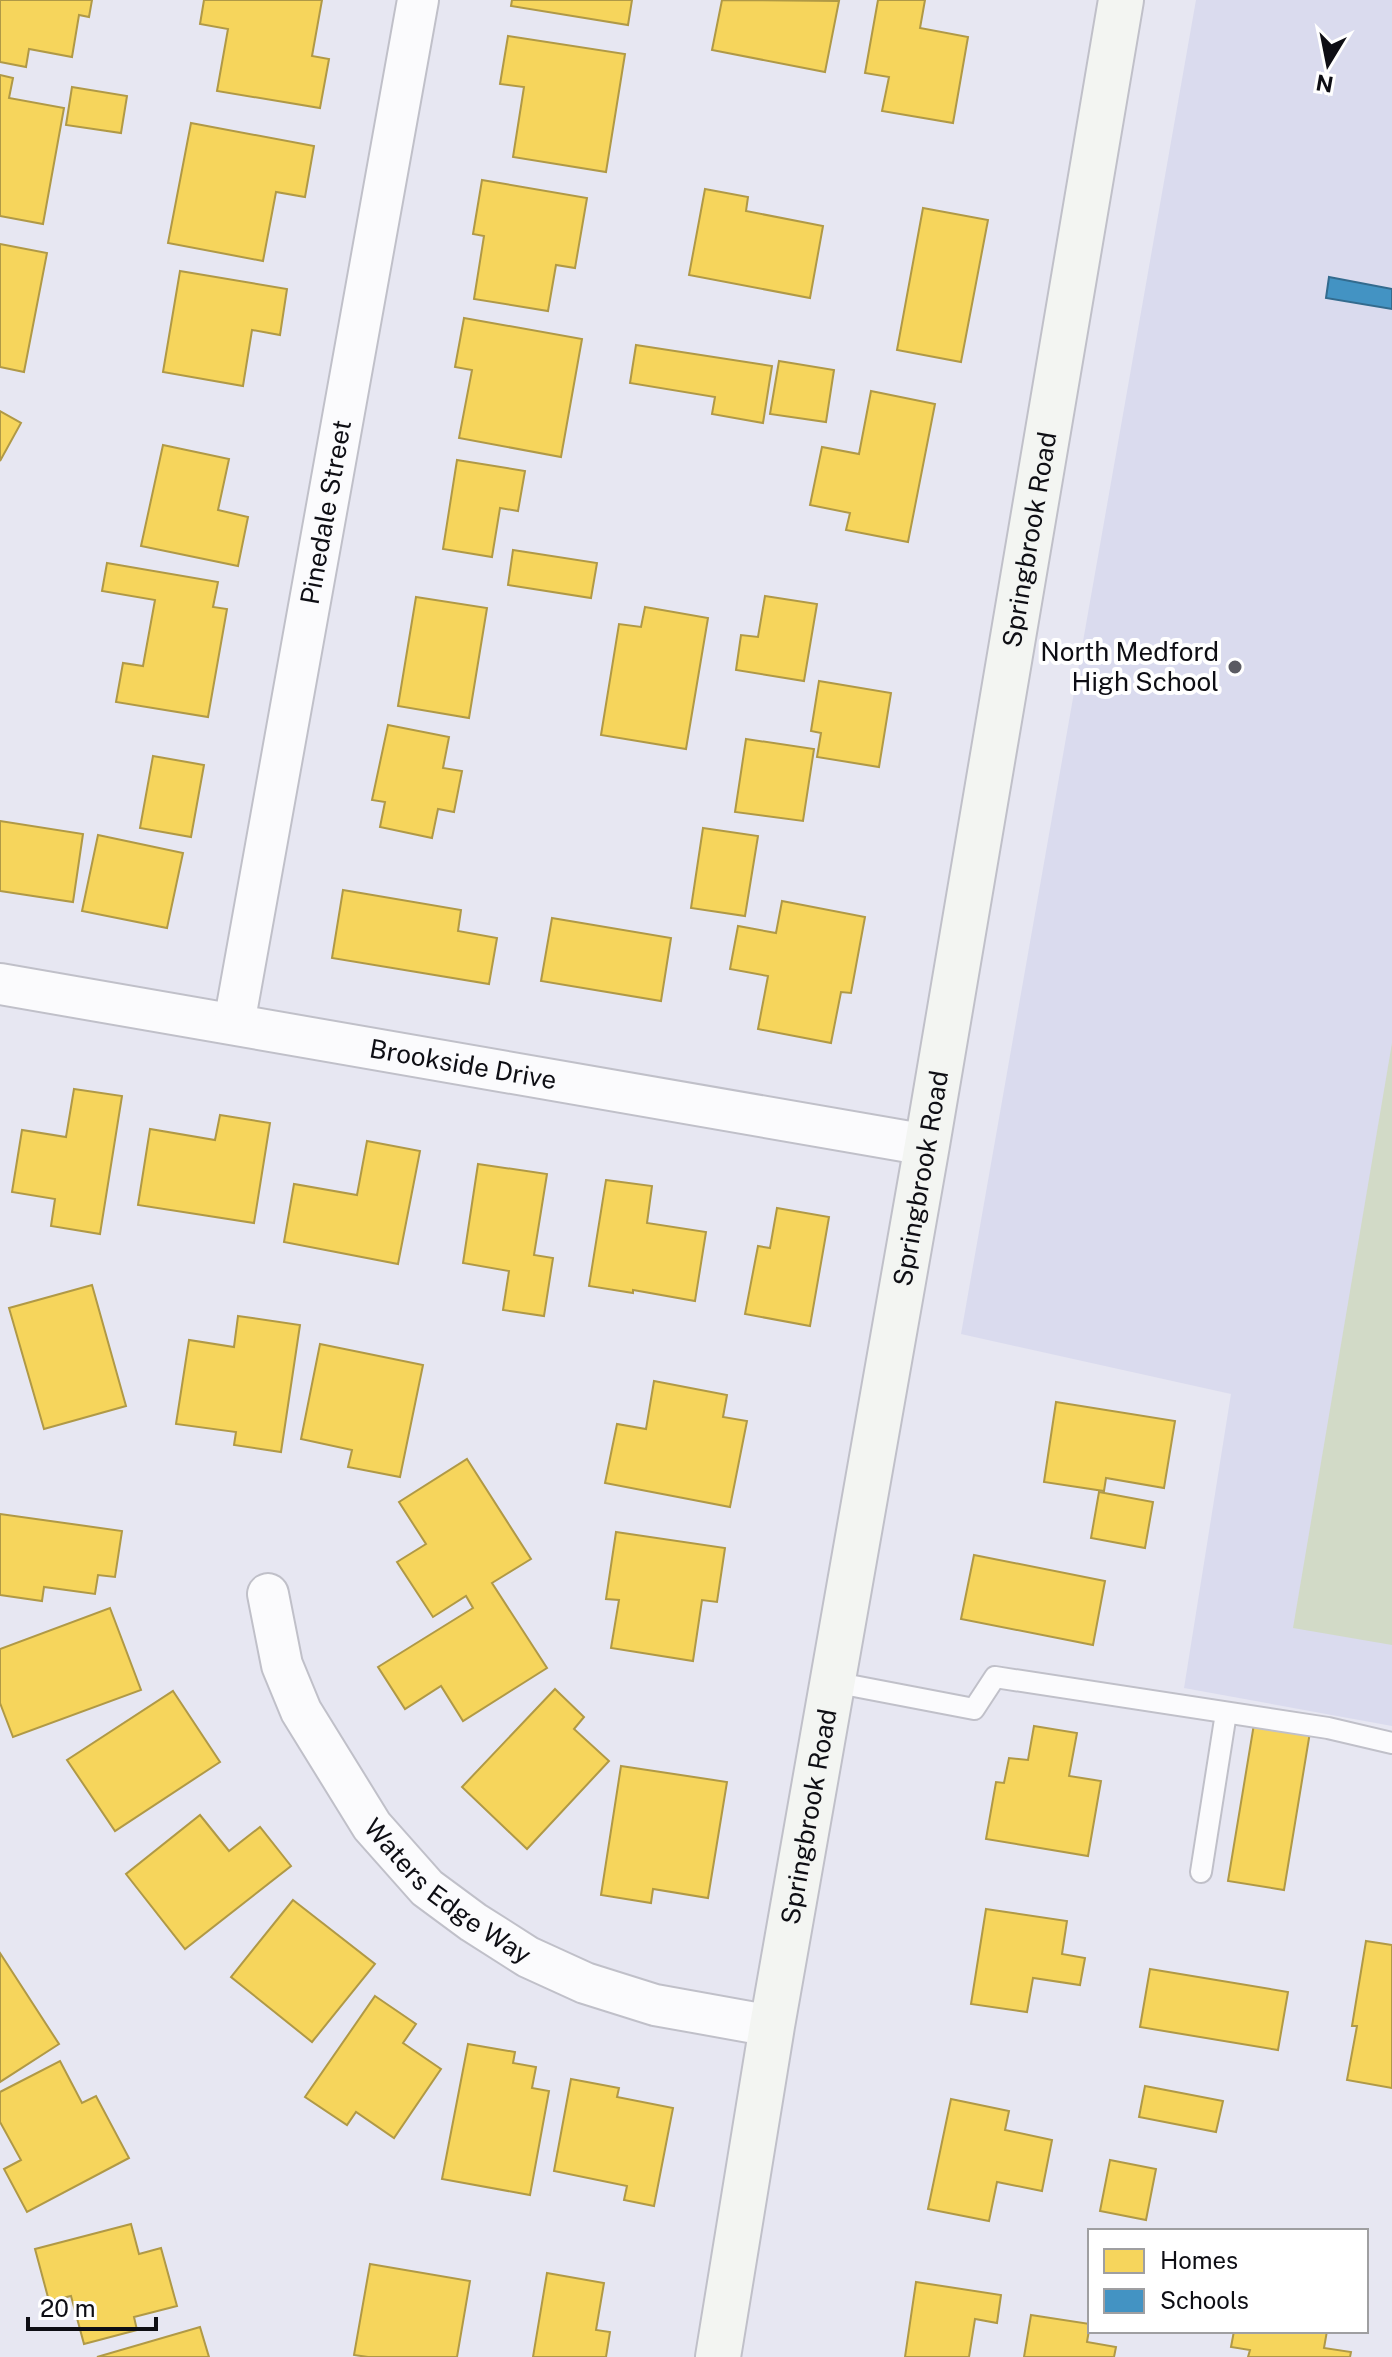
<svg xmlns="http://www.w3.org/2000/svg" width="1392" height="2357" viewBox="0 0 1392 2357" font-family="'Public Sans',sans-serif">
<rect width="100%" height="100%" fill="#e7e7f2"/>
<polygon fill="#dadbee" points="1196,0 1392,0 1392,1726 1184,1688 1231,1394 961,1334"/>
<polygon fill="#d2dac7" points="1392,1043 1392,1645 1293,1628"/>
<g fill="#f6d55c" stroke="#b09946" stroke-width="2">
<polygon points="0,0 92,0 89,17 79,15 72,57 29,49 26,67 0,62"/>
<polygon points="204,0 322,0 312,56 329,59 320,108 217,91 228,29 200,24"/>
<polygon points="512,0 632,0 628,25 511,6"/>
<polygon points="722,0 839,1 825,72 712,50"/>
<polygon points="878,0 925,0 920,28 968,37 953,123 882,111 889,77 865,73"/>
<polygon points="508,36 625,54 606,172 513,157 524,87 500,84"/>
<polygon points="0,75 13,78 9,98 64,108 43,224 0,216"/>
<polygon points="72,87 127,96 121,133 66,125"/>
<polygon points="191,123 314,146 305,197 276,192 263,261 168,243"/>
<polygon points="482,180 587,198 575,268 556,265 548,311 474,299 484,236 473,234"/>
<polygon points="705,189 748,197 746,211 823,226 810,298 689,275"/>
<polygon points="923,208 988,220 961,362 897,350"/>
<polygon points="0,244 47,253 24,372 0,367"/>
<polygon points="180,271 287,289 280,335 252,330 243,386 163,372"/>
<polygon points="464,318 582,339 561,457 459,438 472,370 455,367"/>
<polygon points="636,345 772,366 763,423 712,414 715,397 630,383"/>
<polygon points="779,361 834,370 826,422 770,414"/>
<polygon points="871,391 935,404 908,542 846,530 850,513 810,505 822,447 859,454"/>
<polygon points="0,411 21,423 0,461"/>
<polygon points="163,445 229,459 218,510 248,517 238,566 141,546"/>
<polygon points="457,460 525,471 518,511 500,508 492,557 443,549"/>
<polygon points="513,550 597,563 591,598 508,585"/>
<polygon points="107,563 218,582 213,607 227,609 208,717 116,702 123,663 143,666 155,600 102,591"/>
<polygon points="765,596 817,604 804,681 736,670 741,635 758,637"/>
<polygon points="416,597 487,608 469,718 398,706"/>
<polygon points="645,607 708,618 686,749 601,735 619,624 641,627"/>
<polygon points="819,681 891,693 879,767 817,757 821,733 811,731"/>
<polygon points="388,725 449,737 443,768 462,771 454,812 438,809 432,838 380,827 385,802 372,800"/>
<polygon points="746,739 814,749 803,821 735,812"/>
<polygon points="153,756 204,765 191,837 140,828"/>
<polygon points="0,821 83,834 73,902 0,891"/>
<polygon points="703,828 758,836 745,916 691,908"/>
<polygon points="98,835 183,853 167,928 82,911"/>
<polygon points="343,890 461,910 458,931 497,938 489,984 332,958"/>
<polygon points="782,901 865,917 851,993 841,992 831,1043 758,1029 768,976 730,969 738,926 776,933"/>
<polygon points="552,918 671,938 661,1001 541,981"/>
<polygon points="74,1089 122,1096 100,1234 51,1226 55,1199 12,1192 22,1130 66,1137"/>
<polygon points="220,1115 270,1123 254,1223 138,1205 150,1129 215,1140"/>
<polygon points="367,1141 420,1151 398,1264 284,1242 294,1184 357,1195"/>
<polygon points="478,1164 547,1174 534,1255 553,1258 544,1316 503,1310 509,1271 463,1263"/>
<polygon points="606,1180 652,1186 647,1223 706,1232 695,1301 633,1290 633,1293 589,1286"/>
<polygon points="777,1208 829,1217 810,1326 745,1314 758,1246 770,1248"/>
<polygon points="92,1285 126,1406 44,1429 9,1308"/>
<polygon points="238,1316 300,1325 281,1452 234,1445 236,1432 176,1424 189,1340 234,1347"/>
<polygon points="320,1344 423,1365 400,1477 348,1467 352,1450 301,1439"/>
<polygon points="654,1381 727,1395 723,1417 747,1421 730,1507 605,1483 617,1424 646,1429"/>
<polygon points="1056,1402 1175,1421 1164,1488 1106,1478 1104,1491 1044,1482"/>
<polygon points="467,1459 531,1559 492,1583 547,1668 463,1721 441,1686 405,1709 378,1667 473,1608 466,1596 433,1617 397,1562 426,1544 399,1502"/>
<polygon points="1099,1492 1153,1502 1145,1548 1091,1538"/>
<polygon points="0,1514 122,1531 115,1577 98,1575 95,1594 44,1587 42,1601 0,1595"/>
<polygon points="616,1532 725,1548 717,1602 702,1600 693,1661 611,1648 619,1600 606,1599"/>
<polygon points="974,1555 1105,1581 1093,1645 961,1619"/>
<polygon points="110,1608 141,1690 13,1737 0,1703 0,1649"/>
<polygon points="555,1689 584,1717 574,1729 609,1761 527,1849 462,1787"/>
<polygon points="173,1691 220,1762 115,1831 67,1760"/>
<polygon points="1254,1724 1310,1732 1284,1890 1228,1881"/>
<polygon points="1034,1726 1077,1733 1069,1776 1101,1781 1088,1856 986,1839 996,1782 1004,1783 1009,1758 1028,1760"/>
<polygon points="621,1766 727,1782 708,1898 653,1889 651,1903 601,1895"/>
<polygon points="200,1815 229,1851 260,1827 291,1866 185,1949 126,1874"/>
<polygon points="293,1900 375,1964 312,2042 231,1977"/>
<polygon points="986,1909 1067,1921 1062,1954 1085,1958 1080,1985 1033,1978 1027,2012 971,2004"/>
<polygon points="1366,1941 1392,1945 1392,2088 1347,2080 1357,2026 1352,2026"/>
<polygon points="0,1953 59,2044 0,2082"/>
<polygon points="1150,1969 1288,1992 1278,2050 1140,2027"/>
<polygon points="375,1996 416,2024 403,2043 441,2069 394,2138 356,2112 347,2125 305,2097"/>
<polygon points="468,2044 515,2052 513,2063 536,2067 532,2088 549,2091 530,2195 442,2179"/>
<polygon points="60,2061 82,2103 96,2096 129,2158 27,2212 4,2169 21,2160 0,2122 0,2092"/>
<polygon points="571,2079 619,2088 617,2097 673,2108 654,2206 624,2200 627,2186 554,2171"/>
<polygon points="1145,2086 1223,2101 1216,2132 1139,2117"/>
<polygon points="951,2099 1009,2111 1005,2130 1052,2140 1042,2191 997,2182 989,2221 928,2209"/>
<polygon points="1110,2160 1156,2169 1146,2220 1100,2211"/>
<polygon points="131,2224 139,2254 161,2248 177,2306 134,2317 137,2330 84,2344 71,2296 49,2301 35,2249"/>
<polygon points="370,2264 470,2281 457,2357 368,2357 354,2355"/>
<polygon points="547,2273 604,2283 596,2330 610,2332 606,2357 533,2357"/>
<polygon points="916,2282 1001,2295 997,2323 975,2319 969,2357 905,2357"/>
<polygon points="1031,2315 1090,2324 1087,2342 1116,2347 1114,2357 1024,2357"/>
<polygon points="200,2327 209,2357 97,2357"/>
<polygon points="1234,2331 1327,2331 1324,2348 1351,2352 1350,2357 1248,2357 1250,2350 1231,2347"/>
</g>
<polygon fill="#4393c3" stroke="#336b8e" stroke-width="2" points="1329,277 1392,289 1392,309 1326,298"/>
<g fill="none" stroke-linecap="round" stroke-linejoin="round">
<g stroke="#c0c0c9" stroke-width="24">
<g id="lane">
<polyline points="833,1682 974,1709 995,1677 1328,1728 1392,1743"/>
<polyline points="1201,1872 1226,1713"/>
</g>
</g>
<g stroke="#c0c0c9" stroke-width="44">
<g id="street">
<path id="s1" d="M0 984 927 1145"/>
<path id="s2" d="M234 1024 418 0"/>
<path id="s3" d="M268 1594 282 1665 301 1711 372 1826 427 1888 473 1922 528 1957 585 1983 655 2005 772 2026"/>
</g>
</g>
<g stroke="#c0c0c9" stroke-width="48">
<g id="secondary">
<path id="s4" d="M718 2357 772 2026 927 1145 1121 0"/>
</g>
</g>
<use href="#lane" stroke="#fbfbfd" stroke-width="20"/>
<use href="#street" stroke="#fbfbfd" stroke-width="40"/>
<use href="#secondary" stroke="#f3f5f2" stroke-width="44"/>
</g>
<circle fill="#5a5a62" stroke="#fff" stroke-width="3" cx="1235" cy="667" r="8"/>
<g text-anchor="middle" stroke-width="8" stroke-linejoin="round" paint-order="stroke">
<g font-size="26" fill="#0e0e14" stroke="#fff">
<text dy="9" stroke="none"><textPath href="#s2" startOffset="520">Pinedale Street</textPath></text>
<text dy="9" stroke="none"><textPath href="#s4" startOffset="1844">Springbrook Road</textPath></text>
<text dy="9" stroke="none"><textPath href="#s1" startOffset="470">Brookside Drive</textPath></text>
<text dy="9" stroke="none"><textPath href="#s4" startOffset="1196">Springbrook Road</textPath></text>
<text dy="9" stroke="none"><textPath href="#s4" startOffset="548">Springbrook Road</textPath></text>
<text dy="9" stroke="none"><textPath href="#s3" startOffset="358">Waters Edge Way</textPath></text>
</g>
<g font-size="26" fill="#0e0e14" stroke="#fff" text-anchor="end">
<text x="1219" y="661">North Medford<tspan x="1219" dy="30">High School</tspan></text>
</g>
</g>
<rect x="1088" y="2229" width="280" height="104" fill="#ffffff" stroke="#9f9fa1" stroke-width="2"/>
<rect x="1104" y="2249" width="40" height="24" fill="#f6d55c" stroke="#9f9fa1" stroke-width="2"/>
<text x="1160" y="2269" font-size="24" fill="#0e0e14">Homes</text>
<rect x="1104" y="2289" width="40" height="24" fill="#4393c3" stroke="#9f9fa1" stroke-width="2"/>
<text x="1160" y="2309" font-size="24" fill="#0e0e14">Schools</text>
<g transform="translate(1328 64) rotate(190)" stroke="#ffffff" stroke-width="6" paint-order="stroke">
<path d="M0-6L14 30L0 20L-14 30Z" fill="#0e0e14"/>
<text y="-12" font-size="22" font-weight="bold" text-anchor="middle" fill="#0e0e14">N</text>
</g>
<path d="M28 2317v12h128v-12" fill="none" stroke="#0e0e14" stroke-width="4"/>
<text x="40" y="2317" font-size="24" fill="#0e0e14" stroke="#ffffff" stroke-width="6" paint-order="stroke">20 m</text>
</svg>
